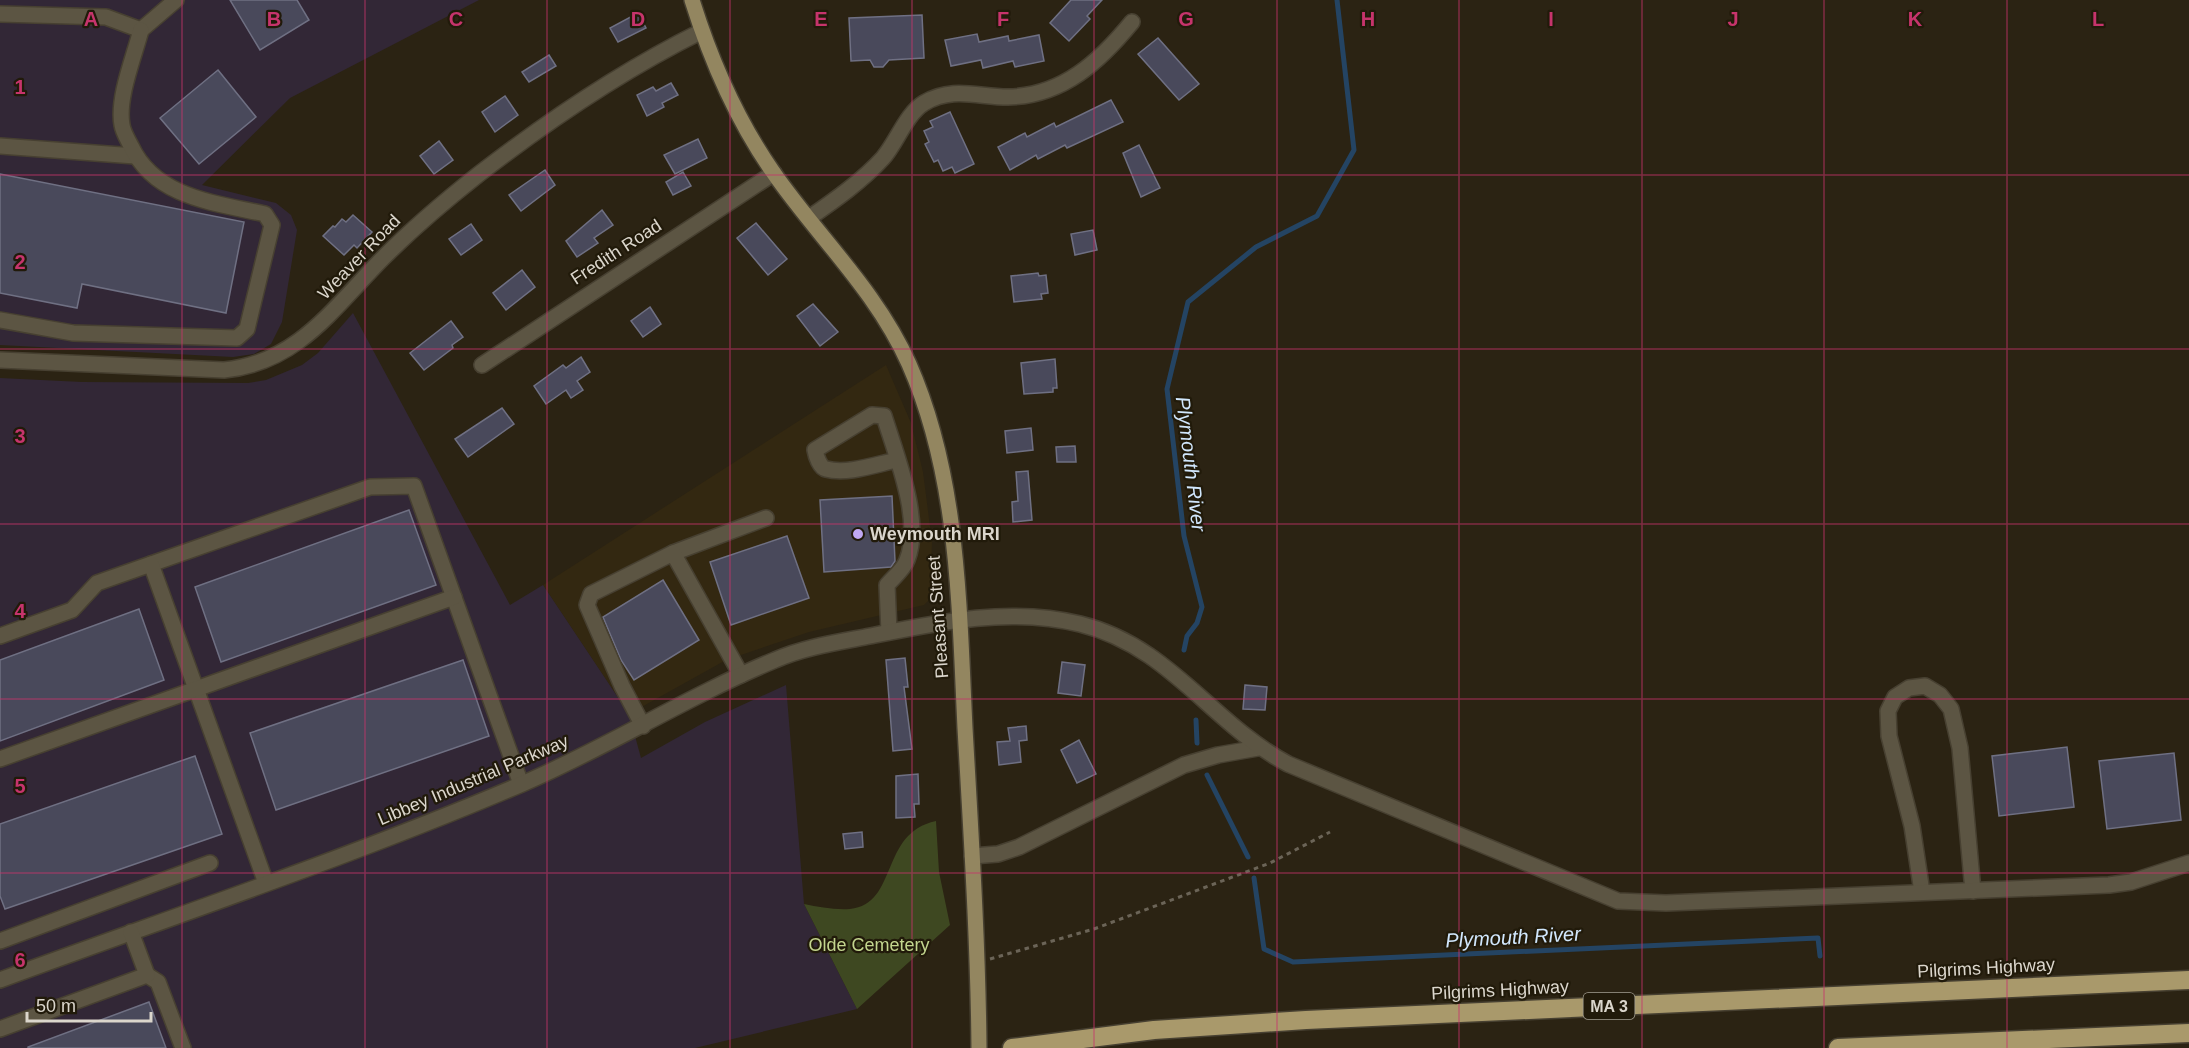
<svg xmlns="http://www.w3.org/2000/svg" width="2189" height="1048" viewBox="0 0 2189 1048" font-family="Arial,sans-serif">
<rect width="100%" height="100%" fill="#2b2313"/>
<polygon fill="#332811" points="886,365 911,423 923,472 932,542 930,599 924,605 809,632 726,660 629,714 543,585"/>
<g fill="#322736">
<polygon points="0,0 479,0 290,98 202,185 276,203 291,215 297,230 282,322 271,344 254,354 233,357 0,345"/>
<polygon points="353,313 510,605 543,585 629,714 641,758 705,722 786,685 804,904 857,1009 695,1048 0,1048 0,378 82,382 248,383 266,380 302,365 318,353"/>
</g>
<path fill="#3e4821" d="M936 821 939 872 950 925 857 1009 804 904C819 907 834 910 850 909 899 904 879 833 936 821Z"/>
<g fill="none" stroke-linecap="round" stroke-linejoin="round">
<g stroke="#244463" stroke-width="5">
<polyline points="1184,650 1187,636 1197,623 1202,607 1184,536 1167,389 1188,302 1256,247 1317,216 1354,150 1337,0"/>
<polyline points="1196,720 1197,743"/>
<polyline points="1207,775 1248,857"/>
<polyline points="1254,878 1264,949 1293,962 1818,938 1820,956"/>
</g>
</g>
<g fill="#49495b" stroke="#6f7083" stroke-width="1.5">
<polygon points="230,0 297,0 309,20 260,50"/>
<polygon points="1071,0 1102,0 1087,16 1090,19 1069,41 1050,23"/>
<polygon points="638,13 646,28 618,42 610,28"/>
<polygon points="922,15 924,58 889,60 883,67 874,67 870,60 851,61 849,18"/>
<polygon points="977,34 979,42 1008,36 1009,41 1039,35 1044,61 1015,67 1013,61 983,68 981,60 951,66 945,40"/>
<polygon points="1158,38 1199,84 1179,100 1138,54"/>
<polygon points="549,55 556,66 529,82 522,72"/>
<polygon points="218,70 256,117 199,164 160,118"/>
<polygon points="671,83 678,95 662,103 664,107 647,116 637,95 653,87 656,91"/>
<polygon points="505,96 518,115 495,132 482,112"/>
<polygon points="1111,100 1123,122 1067,148 1065,145 1038,159 1036,155 1010,170 998,147 1025,133 1027,137 1054,123 1056,127"/>
<polygon points="950,112 974,164 955,173 952,167 943,171 938,160 934,162 925,144 929,142 924,131 933,127 930,121"/>
<polygon points="698,139 707,158 675,174 664,155"/>
<polygon points="439,141 453,160 434,174 420,156"/>
<polygon points="1139,145 1160,188 1141,197 1123,153"/>
<polygon points="545,170 555,185 521,211 509,195"/>
<polygon points="683,172 691,186 673,195 666,182"/>
<polygon points="0,174 244,222 226,313 82,284 77,308 0,293"/>
<polygon points="602,210 613,225 594,238 598,243 577,257 566,241"/>
<polygon points="353,215 372,232 357,248 354,245 344,255 323,236 333,226 335,227 342,219 346,222"/>
<polygon points="756,223 787,259 768,275 737,238"/>
<polygon points="471,224 482,240 461,255 449,239"/>
<polygon points="1093,230 1097,250 1075,255 1071,234"/>
<polygon points="522,270 535,287 506,310 493,293"/>
<polygon points="1038,273 1039,276 1046,275 1048,293 1041,294 1042,299 1014,302 1011,276"/>
<polygon points="813,304 838,332 820,346 797,316"/>
<polygon points="650,307 661,324 643,337 631,321"/>
<polygon points="451,321 463,337 452,345 453,348 424,370 410,353"/>
<polygon points="581,357 590,372 577,381 583,390 571,398 566,390 546,404 534,386 563,365 566,368"/>
<polygon points="1055,359 1057,388 1053,388 1053,392 1024,394 1021,363"/>
<polygon points="502,408 514,424 468,457 455,439"/>
<polygon points="1031,428 1033,450 1007,453 1005,431"/>
<polygon points="1075,446 1076,462 1057,462 1056,447"/>
<polygon points="1028,471 1032,520 1013,522 1012,502 1018,501 1016,472"/>
<polygon points="892,496 895,561 891,567 824,572 820,500"/>
<polygon points="409,510 436,585 221,662 195,587"/>
<polygon points="787,536 809,598 731,625 710,562"/>
<polygon points="663,580 699,640 634,680 621,660 603,617"/>
<polygon points="139,609 164,680 0,741 0,660"/>
<polygon points="905,658 908,687 904,687 912,749 893,751 886,660"/>
<polygon points="463,660 489,736 276,810 250,733"/>
<polygon points="1062,662 1085,665 1081,696 1058,693"/>
<polygon points="1245,685 1267,687 1265,710 1243,709"/>
<polygon points="1026,726 1027,740 1019,741 1021,762 999,765 997,742 1010,741 1008,728"/>
<polygon points="1079,740 1096,774 1077,783 1061,750"/>
<polygon points="2067,747 2074,807 1999,816 1992,756"/>
<polygon points="2174,753 2181,820 2107,829 2099,761"/>
<polygon points="195,756 222,834 5,909 0,896 0,824"/>
<polygon points="918,774 919,804 914,804 915,817 896,818 896,776"/>
<polygon points="862,832 863,847 845,849 843,834"/>
<polygon points="149,1002 166,1048 28,1048 28,1047"/>
</g>
<g fill="none" stroke-linecap="round" stroke-linejoin="round">
<g stroke="#474031" stroke-width="18">
<g id="minor">
<polyline points="0,14 106,17 141,30"/>
<polyline points="141,30 176,0"/>
<polyline points="0,146 135,156"/>
<path d="M809 218C835 200 862 181 883 158 897 142 906 114 924 103 952 86 978 97 1008 97 1063 96 1100 61 1132 22"/>
<path d="M0 320 73 333 237 338 247 329 272 225 265 214C216 203 155 198 131 146 128 140 123 132 122 125 117 98 134 57 141 30"/>
<path d="M0 360 224 370C298 363 334 307 383 258 413 228 446 200 479 174 549 120 623 70 702 31"/>
<polyline points="482,365 774,173"/>
<polyline points="673,553 766,518"/>
<polyline points="151,564 370,487 414,486 521,784"/>
<path d="M889 632 887 585C893 578 904 569 907 560 923 521 896 455 884 416L872 415 815 450C816 456 820 468 826 469 847 475 877 464 897 460"/>
<polyline points="0,636 72,610 97,583 151,564 266,883"/>
<polyline points="643,726 622,686 587,605 591,594 673,553 741,675"/>
<polyline points="0,759 454,597"/>
<polyline points="972,856 998,854 1019,847 1184,765 1218,755 1258,748"/>
<polyline points="1922,892 1912,826 1889,736 1888,711 1895,697 1909,688 1925,686 1940,695 1951,709 1960,748 1973,891"/>
<polyline points="0,941 210,863"/>
<polyline points="147,975 158,982 183,1048"/>
<path d="M0 980C174 916 351 857 522 784 608 747 688 696 775 660 804 647 839 642 870 636 939 622 1010 607 1080 624 1170 646 1211 723 1288 764L1618 901 1666 903 2109 885 2131 882 2189 863"/>
<polyline points="0,1029 147,975 131,932"/>
</g>
</g>
<g stroke="#474031" stroke-width="18">
<path id="major" d="M692 0C711 61 736 119 773 172 818 237 876 290 909 364 959 477 959 606 965 728 971 834 978 941 979 1048"/>
</g>
<g stroke="#474031" stroke-width="21">
<g id="highway">
<polyline points="1012,1048 1154,1030 1306,1020 2189,980"/>
<polyline points="1838,1048 2189,1033"/>
</g>
</g>
<polyline stroke="#6b6457" stroke-width="3" stroke-dasharray="4.5 4.5" stroke-linecap="butt" points="990,959 1094,929 1270,863 1330,832"/>
<use href="#minor" stroke="#5c5543" stroke-width="15"/>
<use href="#major" stroke="#938660" stroke-width="15"/>
<use href="#highway" stroke="#a9996b" stroke-width="18"/>
</g>
<path fill="none" stroke="#c6346c" stroke-width="1.5" stroke-opacity="0.55" d="M182 0V1048M365 0V1048M547 0V1048M730 0V1048M912 0V1048M1094 0V1048M1277 0V1048M1459 0V1048M1642 0V1048M1824 0V1048M2007 0V1048M0 175H2189M0 349H2189M0 524H2189M0 699H2189M0 873H2189"/>
<circle fill="#c0a8f3" stroke="#211a0a" stroke-width="2" cx="858" cy="534" r="6"/>
<g text-anchor="middle" stroke-width="4.5" stroke-linejoin="round" paint-order="stroke">
<rect fill="#211a0a" stroke="#a39e92" stroke-width="1.5" x="1583.5" y="993" width="51" height="26" rx="4.5"/>
<g font-size="16" font-weight="bold" fill="#dbd6cc">
<text x="1609" y="1012">MA 3</text>
</g>
<g font-size="18" fill="#dbd6cc" stroke="#211a0a">
<text transform="translate(616 252) rotate(-33)" y="6">Fredith Road</text>
<text transform="translate(359 257) rotate(-46)" y="6">Weaver Road</text>
<text transform="translate(938 617) rotate(-94)" y="6">Pleasant Street</text>
<text transform="translate(473 780) rotate(-23)" y="6">Libbey Industrial Parkway</text>
<text transform="translate(1986 968) rotate(-3)" y="6">Pilgrims Highway</text>
<text transform="translate(1500 990) rotate(-3)" y="6">Pilgrims Highway</text>
</g>
<g font-size="18" font-weight="bold" fill="#dbd6cc" stroke="#211a0a" text-anchor="start">
<text x="870" y="540">Weymouth MRI</text>
</g>
<g font-size="18" fill="#c3d58e" stroke="#211a0a">
<text x="869" y="951">Olde Cemetery</text>
</g>
<g font-size="20" font-style="italic" fill="#d1e7fd" stroke="#211a0a">
<text transform="translate(1191 464) rotate(83)" y="7">Plymouth River</text>
<text transform="translate(1513 937) rotate(-3)" y="7">Plymouth River</text>
</g>
</g>
<g font-size="20" text-anchor="middle" font-weight="bold" fill="#c6346c" stroke="#211a0a" stroke-width="4.5" stroke-linejoin="round" paint-order="stroke">
<text x="91" y="26">A</text>
<text x="274" y="26">B</text>
<text x="456" y="26">C</text>
<text x="638" y="26">D</text>
<text x="821" y="26">E</text>
<text x="1003" y="26">F</text>
<text x="1186" y="26">G</text>
<text x="1368" y="26">H</text>
<text x="1551" y="26">I</text>
<text x="1733" y="26">J</text>
<text x="1915" y="26">K</text>
<text x="2098" y="26">L</text>
<text x="20" y="94">1</text>
<text x="20" y="269">2</text>
<text x="20" y="443">3</text>
<text x="20" y="618">4</text>
<text x="20" y="793">5</text>
<text x="20" y="967">6</text>
</g>
<path d="M27 1012v9h124v-9" fill="none" stroke="#dbd6cc" stroke-width="3"/>
<text x="36" y="1012" font-size="18" fill="#dbd6cc" stroke="#211a0a" stroke-width="4.5" paint-order="stroke">50 m</text>
</svg>
